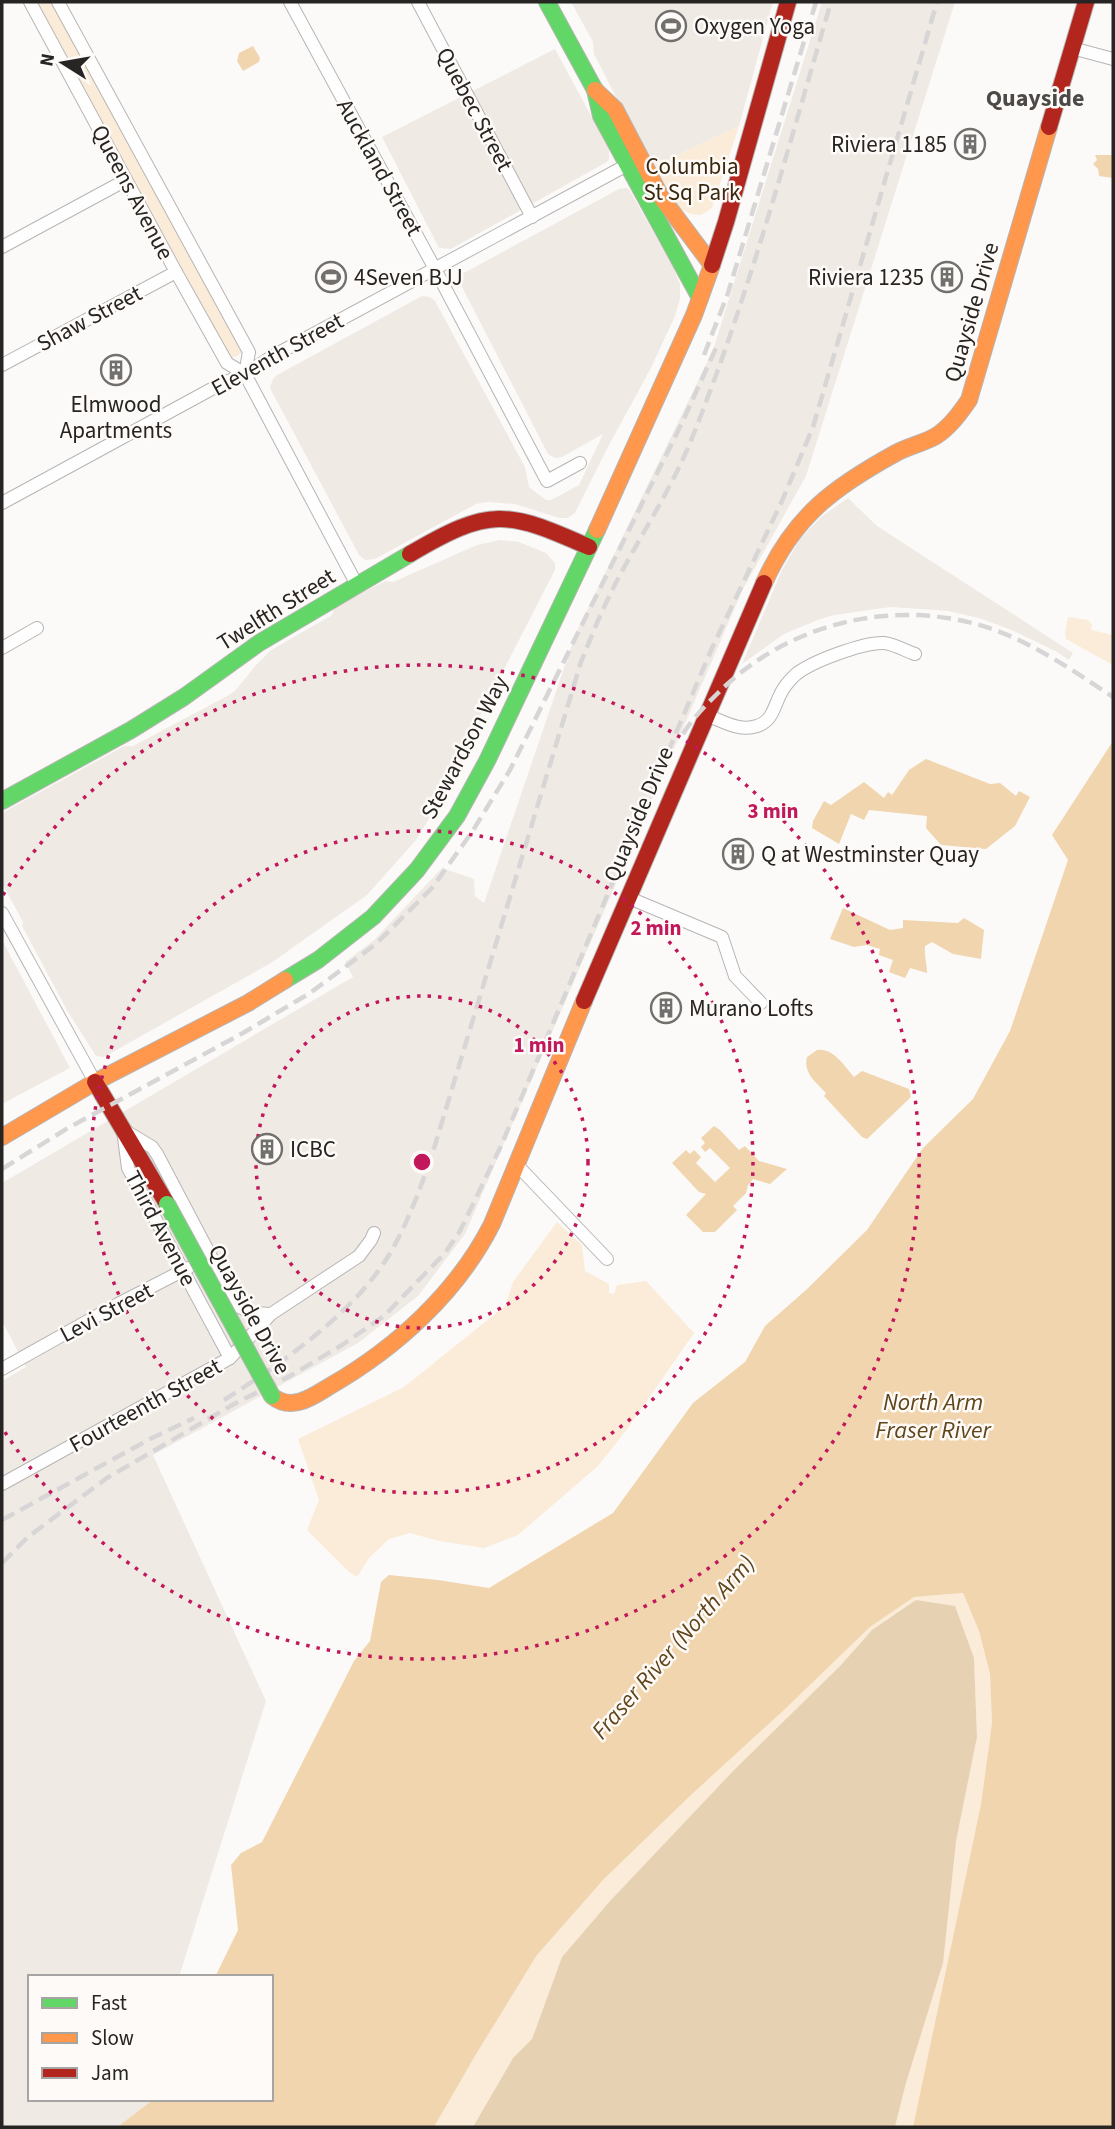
<svg xmlns="http://www.w3.org/2000/svg" width="1115" height="2129" viewBox="0 0 1115 2129" font-family="'Source Sans 3',sans-serif">
<rect width="100%" height="100%" fill="#fcfaf8"/>
<g fill="#f0eae4">
<polygon points="571,2 773,2 739,126 652,167 594,54 593,42"/>
<polygon points="822,2 955,2 806,476 743,589 465,1234 418,1296 358,1343 153,1455 266,1701 179,1977 30,1977 30,2099 154,2099 121,2124 120,2127 2,2127 2,1381 26,1367 2,1321 2,1183 353,977 345,962 374,940 442,868 474,879 475,896 484,903 576,633 713,350"/>
<polygon points="555,49 609,149 609,159 607,162 451,249 439,248 382,137"/>
<polygon points="626,188 629,189 674,269 680,284 680,299 675,316 651,368 609,445 575,513 568,518 559,518 515,504 488,502 476,504 375,559 365,560 359,555 272,392 270,387 273,379 277,375 422,296 430,297 435,301 525,467 529,487 546,500 551,500 579,485 603,434 562,457 555,458 548,454 460,283 459,279 462,274 619,189"/>
<polygon points="848,498 877,526 1073,653 1069,660 1057,652 1014,631 979,618 948,611 891,607 834,615 818,620 784,634 742,664 782,570 800,539 821,517"/>
<polygon points="500,540 519,542 546,553 555,563 555,570 480,716 457,774 416,840 367,895 271,963 104,1057 96,1056 68,1012 22,926 23,922 2,883 2,813 124,746 133,746 229,695 235,691 256,665 271,650 332,615 334,608 339,605 385,581 393,582 477,545"/>
<polygon points="2,940 70,1068 2,1104"/>
</g>
<g fill="#faecd8">
<polygon points="38,2 52,2 242,353 231,359"/>
<polygon points="739,126 712,208 701,215 691,214 681,209 652,167"/>
<polygon points="1068,617 1088,620 1092,625 1091,630 1113,635 1113,665 1066,639 1065,633"/>
<polygon points="557,1222 582,1245 585,1271 609,1284 609,1293 614,1294 617,1285 646,1281 694,1333 628,1428 598,1466 518,1535 484,1548 439,1541 410,1533 389,1539 369,1558 357,1577 349,1572 307,1530 319,1500 298,1439 404,1387 505,1306 513,1282"/>
<polygon points="963,1593 979,1631 990,1674 992,1723 981,1804 913,2127 895,2127 906,2083 977,1737 974,1658 872,1630 840,1666 734,1770 610,1901 562,1957 532,2039 513,2058 473,2127 434,2127 475,2056 537,1955 604,1879 691,1795 783,1711 870,1627 914,1597"/>
</g>
<polygon fill="#e7d1b3" points="916,1600 955,1606 974,1658 977,1737 956,1841 943,1963 906,2083 895,2127 473,2127 513,2058 532,2039 562,1957 610,1901 734,1770 840,1666 872,1630"/>
<g fill="#f0d5ae">
<polygon points="253,46 260,58 259,62 243,71 237,61 239,53"/>
<polygon points="1095,155 1113,155 1113,178 1099,176 1098,169 1093,164 1097,160"/>
<polygon points="1113,741 1113,2127 913,2127 981,1804 992,1723 990,1674 979,1631 963,1593 914,1597 870,1627 783,1711 691,1795 604,1879 537,1955 475,2056 434,2127 120,2127 121,2124 154,2099 271,2099 271,1977 215,1977 238,1930 231,1865 241,1853 262,1842 354,1661 370,1641 381,1582 389,1575 438,1580 489,1588 613,1513 693,1403 745,1362 765,1326 806,1290 867,1230 923,1148 973,1099 1010,1031 1068,860 1052,835"/>
<polygon points="926,759 990,784 1000,783 1016,796 1019,791 1030,797 1015,826 986,849 941,845 926,828 927,816 869,810 864,820 851,814 839,844 812,828 813,821 824,801 831,805 864,782 884,798 888,792 892,795 909,770"/>
<path d="M843 908 890 930 903 928V920L958 923 964 918 984 930 981 959 953 954 932 942 925 946C924 956 927 963 927 973L910 968 905 978 889 972 893 960 879 955 880 949 867 945 854 947 830 939Z"/>
<path d="M817 1050C834 1048 844 1066 854 1077L862 1071 909 1089 911 1097 867 1139 862 1137 824 1096 826 1093C816 1082 803 1073 807 1057Z"/>
<polygon points="714,1126 720,1130 739,1150 745,1146 759,1161 787,1169 770,1184 753,1179 748,1185 746,1193 733,1206 737,1210 715,1232 703,1232 686,1215 706,1194 699,1192 672,1163 686,1150 690,1154 694,1150 701,1157 696,1163 715,1182 730,1168 710,1148 705,1152 701,1147 705,1143 701,1138"/>
</g>
<g fill="none" stroke-linecap="round" stroke-linejoin="round">
<g stroke="#b7b5b4" stroke-width="14">
<g id="street">
<polyline points="30,2 176,272 227,363 245,374 357,585"/>
<polyline points="58,2 249,352 245,374"/>
<polyline points="290,2 435,269 547,481 580,463"/>
<polyline points="418,2 532,217"/>
<polyline points="1072,48 1113,59"/>
<polyline points="2,247 126,180"/>
<polyline points="2,365 176,272"/>
<polyline points="2,503 219,385 245,374 273,356 627,165"/>
<polyline points="2,648 37,628"/>
<path d="M706 715C723 721 739 732 757 726 773 721 774 706 781 693 784 687 790 680 794 676 809 662 864 642 884 643 894 644 906 651 915 654"/>
<polyline points="627,897 722,937 735,976 761,1003"/>
<polyline points="2,913 95,1082"/>
<polyline points="123,1130 128,1168 230,1358"/>
<polyline points="127,1132 152,1147 157,1154 237,1306 253,1313 271,1314"/>
<polyline points="516,1164 607,1259"/>
<polyline points="2,1369 118,1304 188,1268"/>
<polyline points="2,1484 230,1358 271,1314 359,1256 371,1240 374,1233"/>
</g>
</g>
<g stroke="#b7b5b4" stroke-width="18">
<g id="fast">
<polyline points="547,2 595,90 601,116 700,298"/>
<polyline points="2,801 131,730 184,697 259,643 410,554"/>
<polyline points="285,980 318,960 373,917 417,870 457,816 487,761 597,530"/>
</g>
</g>
<g stroke="#b7b5b4" stroke-width="18">
<g id="slow">
<polyline points="595,90 615,109 661,197 712,265 694,315 597,530"/>
<path d="M764 583C794 516 834 487 896 453 909 446 924 443 936 436 950 427 960 413 969 400L1049 127"/>
<polyline points="2,1137 95,1082 248,1003 285,980"/>
<path d="M272 1396C292 1412 312 1397 330 1386 396 1348 457 1293 492 1224L584 1001"/>
</g>
</g>
<g stroke="#b7b5b4" stroke-width="18">
<g id="jam">
<polyline points="1049,127 1086,2"/>
<polyline points="712,265 726,222 788,2"/>
<path d="M410 554C490 507 506 510 589 547"/>
<polyline points="584,1001 764,583"/>
<polyline points="95,1082 167,1204"/>
</g>
</g>
<use href="#street" stroke="#fffefe" stroke-width="12"/>
<use href="#fast" stroke="#63d668" stroke-width="16"/>
<use href="#slow" stroke="#ff974d" stroke-width="16"/>
<use href="#jam" stroke="#b3261e" stroke-width="16"/>
<g stroke="#d7d5d5" stroke-width="4.5" stroke-dasharray="14 7" stroke-linecap="butt">
<polyline points="704,355 728,293 816,2"/>
<path d="M683 734C692 719 705 706 717 694 783 627 882 600 972 623 1024 636 1069 668 1113 697"/>
<polyline points="2,1169 68,1128 243,1033 310,993 376,944 432,888 472,832 510,770 682,423 716,348"/>
<path d="M224 1400C282 1363 353 1314 389 1255 408 1223 420 1189 432 1155L581 662C589 642 597 622 606 603 632 547 669 496 692 438 749 296 788 148 831 2"/>
<polyline points="2,1520 150,1439 194,1418"/>
<polyline points="2,1563 28,1537 107,1478 234,1404 290,1376 342,1345 384,1316 445,1253 460,1231 501,1146 712,648 782,501 813,427 937,2"/>
</g>
<g stroke="#b7b5b4" stroke-width="18" stroke-linecap="butt">
<polyline id="fast-bridge" points="167,1204 272,1396"/>
</g>
<use href="#fast-bridge" stroke="#63d668" stroke-width="16"/>
</g>
<g fill="none" stroke="#c2185b" stroke-width="3.5" stroke-dasharray="3.5 7">
<circle cx="422" cy="1162" r="166"/>
<circle cx="422" cy="1162" r="331"/>
<path d="M3 895A497 497 0 1 1 3 1429"/>
</g>
<defs>
<g id="stadium-ring" transform="scale(1.575)"><circle r="9.5" fill="#fdfaf7" stroke="#71706e" stroke-width="1.5"/><path d="M0-5a6.5 5 0 1 0 0 10a6.5 5 0 1 0 0-10ZM-3.5-1.8h7v3.6h-7Z" fill="#71706e"/></g>
<g id="building-ring" transform="scale(1.575)"><circle r="9.5" fill="#fdfaf7" stroke="#71706e" stroke-width="1.5"/><path d="M-4-6H4V6H1V3H-1V6H-4ZM-2.5-4.3h1.7v1.8h-1.7ZM.8-4.3h1.7v1.8H.8ZM-2.5-1h1.7V.8h-1.7ZM.8-1h1.7V.8H.8Z" fill="#71706e"/></g>
</defs>
<g fill-rule="evenodd">
<use href="#stadium-ring" x="671" y="26"/>
<use href="#building-ring" x="970" y="144"/>
<use href="#stadium-ring" x="331" y="277"/>
<use href="#building-ring" x="947" y="277"/>
<use href="#building-ring" x="116" y="370"/>
<use href="#building-ring" x="738" y="854"/>
<use href="#building-ring" x="666" y="1008"/>
<use href="#building-ring" x="267" y="1149"/>
</g>
<g text-anchor="middle" stroke-width="5" stroke-linejoin="round" paint-order="stroke">
<g font-size="23" fill="#262524" stroke="#fdfaf7" text-anchor="start">
<text x="694" y="34">Oxygen Yoga</text>
<text x="947" y="152" text-anchor="end">Riviera 1185</text>
<text x="354" y="285">4Seven BJJ</text>
<text x="924" y="285" text-anchor="end">Riviera 1235</text>
<text x="116" y="412" text-anchor="middle">Elmwood<tspan x="116" dy="26">Apartments</tspan></text>
<text x="761" y="862">Q at Westminster Quay</text>
<text x="689" y="1016">Murano Lofts</text>
<text x="290" y="1157">ICBC</text>
</g>
<g font-size="23" fill="#262524" stroke="#fdfaf7">
<text transform="translate(475 109) rotate(62)" y="8">Quebec Street</text>
<text transform="translate(380 167) rotate(61)" y="8">Auckland Street</text>
<text transform="translate(133 192) rotate(62)" y="8">Queens Avenue</text>
<text transform="translate(971 312) rotate(-74)" y="8">Quayside Drive</text>
<text transform="translate(89 318) rotate(-28)" y="8">Shaw Street</text>
<text transform="translate(277 354) rotate(-29)" y="8">Eleventh Street</text>
<text transform="translate(276 609) rotate(-32)" y="8">Twelfth Street</text>
<text transform="translate(464 747) rotate(-62)" y="8">Stewardson Way</text>
<text transform="translate(638 814) rotate(-67)" y="8">Quayside Drive</text>
<text transform="translate(161 1228) rotate(62)" y="8">Third Avenue</text>
<text transform="translate(250 1309) rotate(61)" y="8">Quayside Drive</text>
<text transform="translate(106 1312) rotate(-28)" y="8">Levi Street</text>
<text transform="translate(145 1405) rotate(-29)" y="8">Fourteenth Street</text>
</g>
<g font-size="23" fill="#392910" stroke="#fdfaf7">
<text x="692" y="174">Columbia<tspan x="692" dy="26">St Sq Park</tspan></text>
</g>
<g font-size="24" font-weight="bold" fill="#4c4a48" stroke="#fdfaf7">
<text x="1035" y="106">Quayside</text>
</g>
<g font-size="24" font-style="italic" fill="#60451b" stroke="#fdfaf7">
<text x="933" y="1410">North Arm<tspan x="933" dy="28">Fraser River</tspan></text>
<text transform="translate(673 1647) rotate(-49)" y="8">Fraser River (North Arm)</text>
</g>
</g>
<circle cx="422" cy="1162" r="10" fill="#c2185b" stroke="#fdfaf7" stroke-width="3.5"/>
<g font-size="21" text-anchor="middle" font-weight="bold" fill="#c2185b" stroke="#fdfaf7" stroke-width="5" stroke-linejoin="round" paint-order="stroke">
<text x="773" y="818">3 min</text>
<text x="656" y="935">2 min</text>
<text x="539" y="1052">1 min</text>
</g>
<rect width="1115" height="2129" fill="none" stroke="#262524" stroke-width="7"/>
<rect x="28" y="1975" width="245" height="126" fill="#fdfaf7" stroke="#a7a5a3" stroke-width="2"/>
<rect x="42" y="1998" width="35" height="10" fill="#63d668" stroke="#a7a5a3" stroke-width="2"/>
<text x="91" y="2010" font-size="21" fill="#262524">Fast</text>
<rect x="42" y="2033" width="35" height="10" fill="#ff974d" stroke="#a7a5a3" stroke-width="2"/>
<text x="91" y="2045" font-size="21" fill="#262524">Slow</text>
<rect x="42" y="2068" width="35" height="10" fill="#b3261e" stroke="#a7a5a3" stroke-width="2"/>
<text x="91" y="2080" font-size="21" fill="#262524">Jam</text>
<g transform="translate(63 63) rotate(281)" stroke="#fdfaf7" stroke-width="5" paint-order="stroke">
<path d="M0-5L12 26L0 18L-12 26Z" fill="#262524"/>
<text y="-10" font-size="19" font-weight="bold" text-anchor="middle" fill="#262524">N</text>
</g>
</svg>
